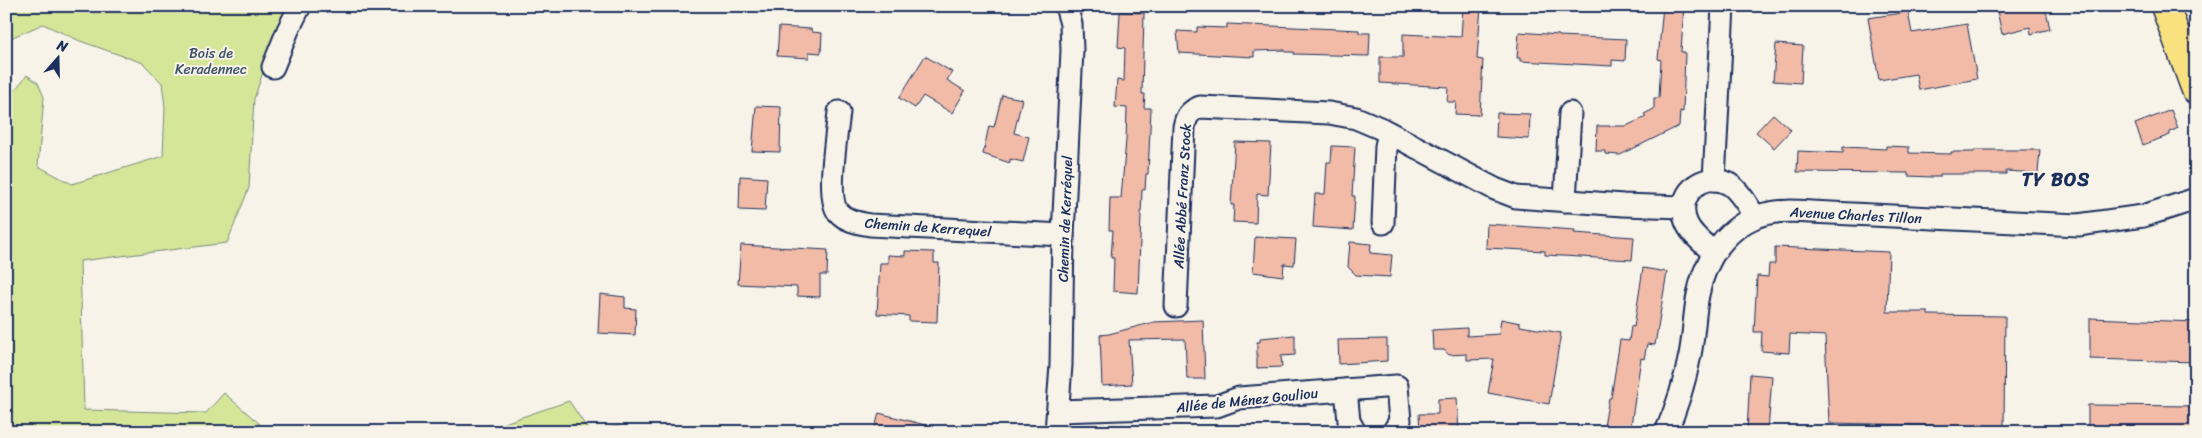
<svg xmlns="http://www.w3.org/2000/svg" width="2202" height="438" viewBox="0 0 2202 438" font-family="Sriracha,sans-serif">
<rect width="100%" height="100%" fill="#f7f3e8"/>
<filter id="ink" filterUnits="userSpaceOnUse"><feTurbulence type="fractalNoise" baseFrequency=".02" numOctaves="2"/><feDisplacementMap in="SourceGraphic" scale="10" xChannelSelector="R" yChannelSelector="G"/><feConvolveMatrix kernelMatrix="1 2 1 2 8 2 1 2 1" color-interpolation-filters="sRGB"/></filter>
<g filter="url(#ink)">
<g fill="#d6e699" stroke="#788a7c">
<polygon points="6,6 292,6 272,45 254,99 249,188 227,243 80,261 84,410 206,413 224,393 269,432 6,432 6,101 27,75 38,83 44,97 38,166 72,184 163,156 165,107 162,83 143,63 80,41 43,24 6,40"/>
<polygon points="569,401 589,431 618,426 627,432 478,432"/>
</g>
<g fill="#f2bba7" stroke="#1b2f5e">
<polygon points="1463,6 1481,6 1477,59 1483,60 1480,115 1455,114 1456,102 1447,102 1448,87 1380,83 1380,57 1403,57 1403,34 1461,37"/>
<polygon points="1663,6 1684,6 1681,52 1685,52 1683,112 1680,111 1679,126 1620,155 1605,154 1605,151 1596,151 1597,126 1626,126 1646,117 1644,114 1654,109 1654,98 1659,98 1661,60 1658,59"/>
<polygon points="1996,6 2045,6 2050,29 2031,34 2030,27 2002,34"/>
<polygon points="1120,12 1144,13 1142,94 1145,94 1144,108 1151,108 1148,174 1146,174 1145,190 1142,189 1138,293 1113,291 1114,258 1111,258 1113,230 1109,230 1110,198 1121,198 1126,140 1127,108 1115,107 1117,80 1124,81 1125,48 1118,47"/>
<polygon points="1908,12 1912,33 1967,24 1977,79 1919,90 1916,74 1879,80 1868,18"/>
<polygon points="1227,24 1359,30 1359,33 1370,33 1369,56 1294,54 1294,52 1285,52 1285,50 1254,51 1254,57 1179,53 1177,31 1197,32 1197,27 1227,28"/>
<polygon points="779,27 811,29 812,32 822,33 821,53 809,52 809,58 777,56"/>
<polygon points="1519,32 1559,35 1559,36 1626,39 1625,61 1612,60 1612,66 1520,61 1520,58 1517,58"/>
<polygon points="1776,44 1803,46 1801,83 1773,81"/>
<polygon points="925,56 952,72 947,80 965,91 952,113 923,96 915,108 899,98"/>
<polygon points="1002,95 1022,99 1014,133 1029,137 1023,162 1010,159 1010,163 983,154 989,126 994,127"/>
<polygon points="756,106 781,107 780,152 752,151"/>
<polygon points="2171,110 2178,128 2170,132 2170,135 2143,145 2135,124"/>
<polygon points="1497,113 1530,114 1529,139 1496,137"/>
<polygon points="1773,114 1791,130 1774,148 1756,132"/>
<polygon points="1235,142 1271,143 1268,195 1257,194 1256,223 1233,222 1234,205 1231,205"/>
<polygon points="1332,146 1355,147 1352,196 1355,196 1353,230 1313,227 1315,194 1325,194 1327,162 1331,162"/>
<polygon points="1886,146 1909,147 1909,153 1951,154 1951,152 1974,152 1974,150 2040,150 2038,173 2006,171 2006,174 1940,174 1940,177 1932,177 1908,176 1908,173 1797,172 1798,151 1843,153 1843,147 1886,149"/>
<polygon points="740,176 767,178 765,211 739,210"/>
<polygon points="1487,224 1575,230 1574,233 1634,237 1632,260 1545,255 1545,251 1486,248"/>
<polygon points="1255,237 1296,239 1294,265 1284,264 1283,276 1253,272"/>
<polygon points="1350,242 1371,244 1370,253 1392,255 1390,277 1356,275 1348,267"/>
<polygon points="741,245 828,250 827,275 820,275 820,297 797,296 797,287 738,284"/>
<polygon points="1775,247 1889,252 1887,312 1928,312 1928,315 2005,316 2004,427 1829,423 1825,336 1790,334 1789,353 1761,351 1762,332 1754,332 1757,276 1768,277 1769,264 1775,264"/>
<polygon points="905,251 934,252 934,263 939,263 937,322 909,321 909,316 877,314 880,263 888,263 888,255 905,256"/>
<polygon points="1643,268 1667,272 1655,345 1647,344 1644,359 1641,358 1630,432 1603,432 1609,398 1611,398 1620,340 1629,341 1631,326 1634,327"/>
<polygon points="600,294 625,297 625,308 636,309 635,335 598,333"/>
<polygon points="2090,318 2196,322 2196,362 2090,359"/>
<polygon points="1501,319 1520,323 1520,326 1561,333 1549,404 1488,393 1494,359 1467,360 1467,354 1449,355 1444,350 1433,350 1432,330 1467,328 1467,336 1499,334"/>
<polygon points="1203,320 1205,379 1187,379 1185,339 1129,340 1132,384 1102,386 1100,335 1109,334 1154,322"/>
<polygon points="1295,335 1295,355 1281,356 1282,367 1257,368 1257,342 1260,342 1260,338"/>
<polygon points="1387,339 1387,361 1339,364 1338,340"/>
<polygon points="1750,374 1772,376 1768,432 1747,432"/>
<polygon points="1457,398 1459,432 1420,432 1419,414 1438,414 1438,399"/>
<polygon points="2088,405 2196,406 2196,432 2088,432"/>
<polygon points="879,413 929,426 928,432 874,432"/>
</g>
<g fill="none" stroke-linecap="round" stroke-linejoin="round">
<g stroke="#1b2f5e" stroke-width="25">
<g id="minor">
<polyline points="273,67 288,30 300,6"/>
<path d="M839 112C837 132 826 198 838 212 846 221 859 223 870 225L1063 235"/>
<polyline points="1714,180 1723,6"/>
<polyline points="1565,201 1570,113"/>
<polyline points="1383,223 1386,146 1389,133"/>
<path d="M1713 252C1704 244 1692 235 1687 224 1674 196 1702 169 1729 184 1740 191 1748 206 1755 217"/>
<path d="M1176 306 1184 127C1186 117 1189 111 1200 107L1329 113 1356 118 1382 129 1495 189 1516 197 1623 205 1683 207"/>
<polyline points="1346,390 1349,421 1355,432"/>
<polyline points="1058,411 1217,406 1239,398 1397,386 1400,421 1393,432"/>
<polyline points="1056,432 1061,365 1063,235 1072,50 1071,24 1066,6"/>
<path d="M1666 432C1677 407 1685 381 1690 355 1694 335 1694 315 1698 295 1705 258 1728 224 1765 214 1780 210 1796 211 1811 212L2078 225 2143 216 2196 199"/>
</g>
</g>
<g stroke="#1b2f5e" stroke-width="31">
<polyline id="primary" points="2165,6 2196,90"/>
</g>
<use href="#minor" stroke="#f7f3e8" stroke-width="21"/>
<use href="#primary" stroke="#fae180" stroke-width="28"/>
</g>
</g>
<g text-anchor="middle" stroke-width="4" stroke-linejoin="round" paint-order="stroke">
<g font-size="14" fill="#40546a" stroke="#f7f3e8">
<text x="211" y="58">Bois de<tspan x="211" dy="16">Keradennec</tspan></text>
</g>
<g font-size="14" fill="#1b2f5e" stroke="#f7f3e8">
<text transform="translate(1182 196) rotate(-87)" y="5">Allée Abbé Franz Stock</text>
<text transform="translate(1856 215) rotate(3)" y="5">Avenue Charles Tillon</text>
<text transform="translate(1065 219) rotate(-88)" y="5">Chemin de Kerréquel</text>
<text transform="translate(928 227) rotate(4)" y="5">Chemin de Kerrequel</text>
<text transform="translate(1247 400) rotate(-6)" y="5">Allée de Ménez Gouliou</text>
</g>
<g font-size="19" font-weight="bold" letter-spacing="1" fill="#1b2f5e" stroke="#f7f3e8">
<text x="2056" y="186">TY BOS</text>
</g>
</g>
<rect width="2202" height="438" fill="none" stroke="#f7f3e8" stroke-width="25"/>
<rect x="12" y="12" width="2177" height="413" fill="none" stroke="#1b2f5e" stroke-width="2" filter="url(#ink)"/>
<g transform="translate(58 58) rotate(20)" stroke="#f7f3e8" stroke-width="4" paint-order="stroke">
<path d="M0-4L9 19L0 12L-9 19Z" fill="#1b2f5e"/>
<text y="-8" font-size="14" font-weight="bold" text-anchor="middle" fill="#1b2f5e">N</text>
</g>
</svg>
